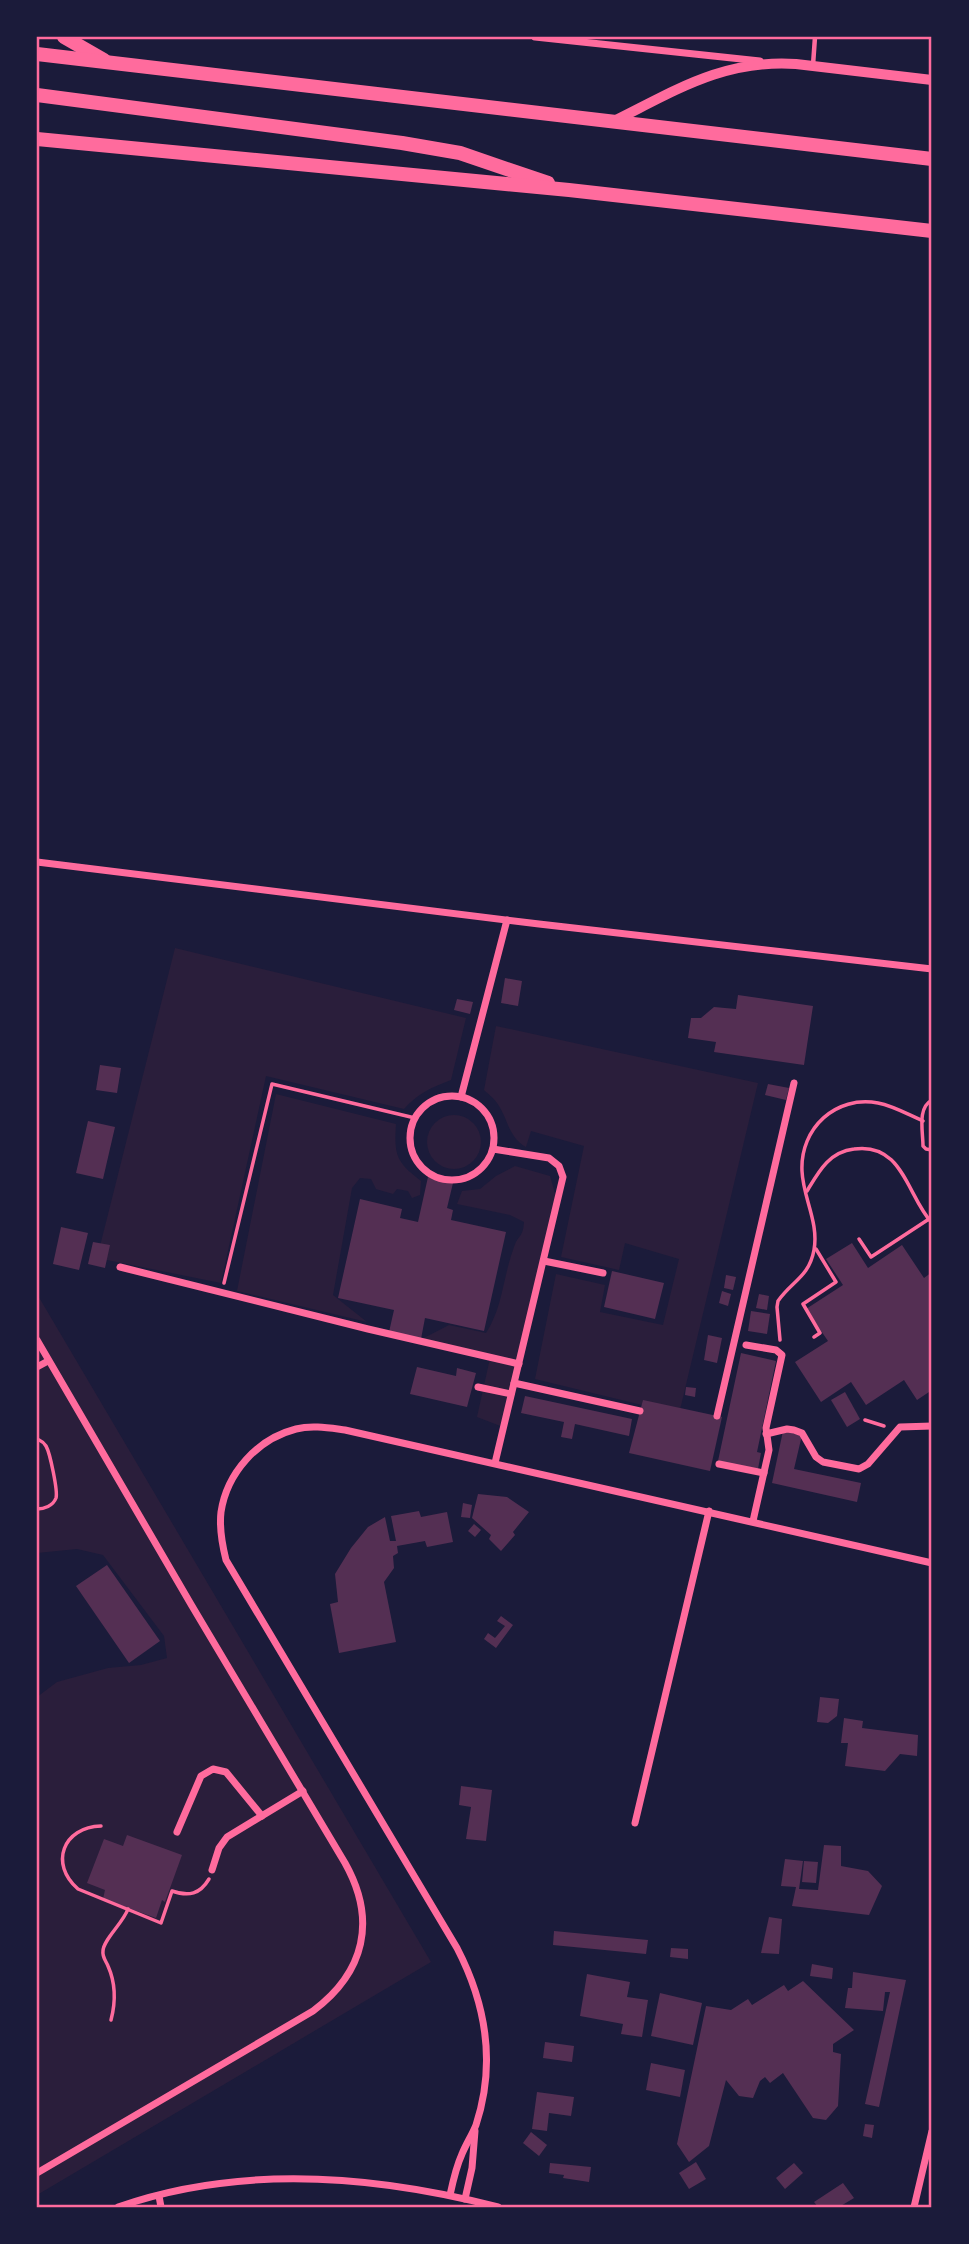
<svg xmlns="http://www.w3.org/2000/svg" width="969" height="2244" viewBox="0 0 969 2244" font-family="Manrope,sans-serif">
<rect width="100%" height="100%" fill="#1b1b3a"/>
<g fill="#2a1e3b">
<path d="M175 948 466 1018 451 1080C432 1087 417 1094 404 1109L266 1076 221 1283 97 1258Z"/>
<path d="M496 1026 758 1083 679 1414 535 1379 556 1274 605 1285 600 1312 663 1325 679 1259 625 1243 619 1270 561 1257 584 1146 531 1131 526 1147C508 1137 508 1118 497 1103 494 1098 488 1094 484 1090Z"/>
<path d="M276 1094 396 1124C394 1155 396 1162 421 1181L420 1195 412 1198 408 1191 397 1189 393 1194 376 1189 371 1179 360 1178 352 1188 333 1295 367 1322 237 1291Z"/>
<circle cx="454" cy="1142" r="27"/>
<path d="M515 1166 550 1176 556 1197 503 1427 477 1417 491 1354 422 1339 449 1325 486 1333C503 1307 503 1276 514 1247 518 1235 523 1238 524 1222L510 1215 457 1204 462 1191 480 1189 496 1176Z"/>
<polygon points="37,1294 431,1962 37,2195 37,1697 57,1682 108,1668 141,1665 167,1658 164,1636 103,1555 77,1549 37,1553"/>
</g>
<g fill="#542f53">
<polygon points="505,978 522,981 518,1006 501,1003"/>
<polygon points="738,995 813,1006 804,1065 714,1052 716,1042 688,1038 691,1018 701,1018 714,1007 736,1009"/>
<polygon points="457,999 473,1002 470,1014 454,1010"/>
<polygon points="100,1065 121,1068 117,1093 96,1090"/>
<polygon points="768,1084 789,1088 786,1100 765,1095"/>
<polygon points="88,1121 115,1127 103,1179 76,1173"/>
<polygon points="428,1177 453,1183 447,1208 453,1210 451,1220 506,1232 484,1331 425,1318 421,1339 389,1332 394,1310 338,1298 360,1199 402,1209 400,1218 418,1222"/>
<polygon points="61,1227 88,1233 79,1270 53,1264"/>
<polygon points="93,1242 110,1245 105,1268 88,1264"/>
<polygon points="852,1243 868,1268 902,1245 924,1278 932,1272 932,1390 917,1400 904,1380 866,1405 851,1382 821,1402 795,1362 828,1341 806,1309 843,1285 826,1259"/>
<polygon points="612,1271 664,1283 655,1319 604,1307"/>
<polygon points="726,1275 736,1277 733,1290 724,1288"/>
<polygon points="722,1291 731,1294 728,1306 719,1303"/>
<polygon points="759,1294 769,1296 767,1310 756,1308"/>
<polygon points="751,1311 770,1314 767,1334 748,1331"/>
<polygon points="708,1335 722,1338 717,1363 704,1360"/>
<polygon points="741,1353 776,1361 757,1452 761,1453 758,1469 718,1461"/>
<polygon points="417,1367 456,1376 457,1368 476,1373 467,1407 410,1394"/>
<polygon points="686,1387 696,1388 695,1397 685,1395"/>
<polygon points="845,1392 860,1419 847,1427 831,1400"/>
<polygon points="525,1396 632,1419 629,1436 575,1424 572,1439 561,1437 564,1422 521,1413"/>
<polygon points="643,1400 722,1417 710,1471 629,1453"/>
<polygon points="783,1431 802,1435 794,1469 861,1483 857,1502 772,1483"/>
<polygon points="478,1494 507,1497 529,1512 513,1532 515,1535 501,1551 489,1539 491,1535 472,1518"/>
<polygon points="463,1503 472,1505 470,1518 461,1517"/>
<polygon points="419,1511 421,1517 447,1512 453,1542 427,1547 425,1541 397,1546 398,1553 393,1556 394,1568 384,1582 396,1642 339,1653 330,1604 338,1602 335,1574 351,1548 368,1527 385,1517 390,1541 396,1541 391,1516"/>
<polygon points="474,1524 481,1530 475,1537 468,1531"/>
<polygon points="107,1565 160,1641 129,1663 76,1586"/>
<polygon points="501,1616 513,1625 496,1648 484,1639 488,1633 495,1638 505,1626 497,1621"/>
<polygon points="820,1697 839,1699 837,1716 828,1723 817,1722"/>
<polygon points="844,1718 863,1721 862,1728 918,1735 917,1756 900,1754 885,1771 845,1766 848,1743 841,1743"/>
<polygon points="461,1786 492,1790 486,1841 466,1839 471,1807 459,1805"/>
<polygon points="127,1835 182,1855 165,1902 162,1900 156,1918 103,1899 105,1890 87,1883 104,1839 123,1846"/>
<polygon points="824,1845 841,1846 841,1866 868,1871 882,1886 869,1915 792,1906 796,1887 781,1886 785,1859 803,1861 799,1889 818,1890"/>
<polygon points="804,1861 818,1862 816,1883 802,1882"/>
<polygon points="769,1917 782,1919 779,1954 761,1953"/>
<polygon points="554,1931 648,1940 646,1954 553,1945"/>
<polygon points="671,1948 688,1949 688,1959 670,1957"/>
<polygon points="812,1964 833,1968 832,1979 810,1976"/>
<polygon points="853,1972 906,1980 879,2107 865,2104 890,1992 885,1992 883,2011 845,2008 848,1988 852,1988"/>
<polygon points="587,1974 630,1982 627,1997 648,2000 642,2037 621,2034 623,2024 580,2016"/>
<polygon points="803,1981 854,2030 833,2044 833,2052 841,2054 838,2106 826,2120 813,2118 783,2073 770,2083 765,2077 760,2081 753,2098 739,2096 726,2080 709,2146 689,2162 677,2144 706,2006 731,2010 748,1999 752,2005 784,1985 788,1991"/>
<polygon points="660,1993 702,2003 693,2045 651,2036"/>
<polygon points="545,2042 574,2046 572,2062 543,2058"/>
<polygon points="651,2063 685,2070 680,2097 646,2090"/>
<polygon points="537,2092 574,2097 571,2116 549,2113 547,2131 532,2129"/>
<polygon points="865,2124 874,2125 872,2138 863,2136"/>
<polygon points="531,2132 547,2145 539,2156 523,2143"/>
<polygon points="696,2162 706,2179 689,2189 679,2173"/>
<polygon points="550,2163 591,2167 589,2182 563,2178 564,2175 549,2173"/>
<polygon points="794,2163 803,2173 785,2189 776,2178"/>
<polygon points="843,2183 854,2198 839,2207 818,2207 814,2202"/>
</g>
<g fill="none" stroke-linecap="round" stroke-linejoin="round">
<g stroke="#ff6b9d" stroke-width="3.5">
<path d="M932 1100C917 1108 923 1131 923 1146L926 1149 932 1150"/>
<path d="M807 1191C819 1171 829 1152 854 1149 903 1142 907 1196 932 1223"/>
<polyline points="859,1239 871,1257 929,1219"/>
<polyline points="224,1283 272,1084 415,1118"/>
<polyline points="814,1337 820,1333 803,1304 836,1282 816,1249"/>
<path d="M780 1340 777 1307 778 1301C792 1281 809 1277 814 1250 819 1222 803 1198 802 1171 800 1128 836 1095 878 1103 894 1106 909 1115 923 1121"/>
<polyline points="865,1420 884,1426"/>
<path d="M37 1439C41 1441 43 1441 46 1446 50 1453 58 1491 56 1498 53 1506 44 1509 37 1509"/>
<path d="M101 1826C63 1827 49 1864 78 1889L161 1923 172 1891C189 1897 200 1894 209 1879"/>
<path d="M111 2020C116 2001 116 1984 108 1966 106 1961 102 1957 103 1951 103 1940 123 1923 128 1909"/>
</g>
<polyline stroke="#ff6b9d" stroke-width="4.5" points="813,65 815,37"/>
<g stroke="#ff6b9d" stroke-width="7">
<polyline points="535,37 760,61"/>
<polyline points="37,862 539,924 932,969"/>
<circle cx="452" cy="1138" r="42"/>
<polyline points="461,1097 507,920"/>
<polyline points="493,1149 549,1158 559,1166 563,1177 495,1463"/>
<polyline points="544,1261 603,1273"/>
<polyline points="120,1267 368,1329 519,1364"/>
<path d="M37 1340 192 1606 345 1863C377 1920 365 1972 313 2011L37 2173"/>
<polyline points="746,1345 776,1350 782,1355 766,1428 769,1450 753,1521"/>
<polyline points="37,1367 48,1361"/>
<polyline points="514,1383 640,1411"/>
<polyline points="478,1387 511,1394"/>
<polyline points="717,1416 794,1083"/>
<polyline points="766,1434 787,1429 794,1430 802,1433 816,1457 823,1462 859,1469 868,1464 900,1427 932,1426"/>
<polyline points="719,1464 764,1473"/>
<polyline points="635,1823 709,1511"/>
<polyline points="177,1832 201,1776 213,1769 226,1772 262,1816"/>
<polyline points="212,1870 219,1848 227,1837 303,1791"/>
<path d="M450 2195C453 2181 456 2167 462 2154 466 2144 472 2135 476 2125 496 2064 486 2004 457 1948L226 1560C222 1544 219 1529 221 1512 227 1473 257 1439 296 1429 312 1425 329 1428 345 1430L932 1563"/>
<polyline points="159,2196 161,2207"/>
<polyline points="465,2199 472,2168 475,2131"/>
<path d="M118 2207C241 2164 374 2175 498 2207"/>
<polyline points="914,2207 932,2131"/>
</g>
<path stroke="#ff6b9d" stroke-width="10" d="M612 122C675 91 723 59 796 64L932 80"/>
<g stroke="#ff6b9d" stroke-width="14">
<polyline points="64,37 104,60"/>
<polyline points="37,54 932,159"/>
<polyline points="37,95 402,143 460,153 548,183"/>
<polyline points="37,139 569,190 932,231"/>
</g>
</g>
<rect width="969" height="2244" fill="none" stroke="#1b1b3a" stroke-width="77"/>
<rect x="38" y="38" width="892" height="2168" fill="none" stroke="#ff6b9d" stroke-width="2.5"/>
</svg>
